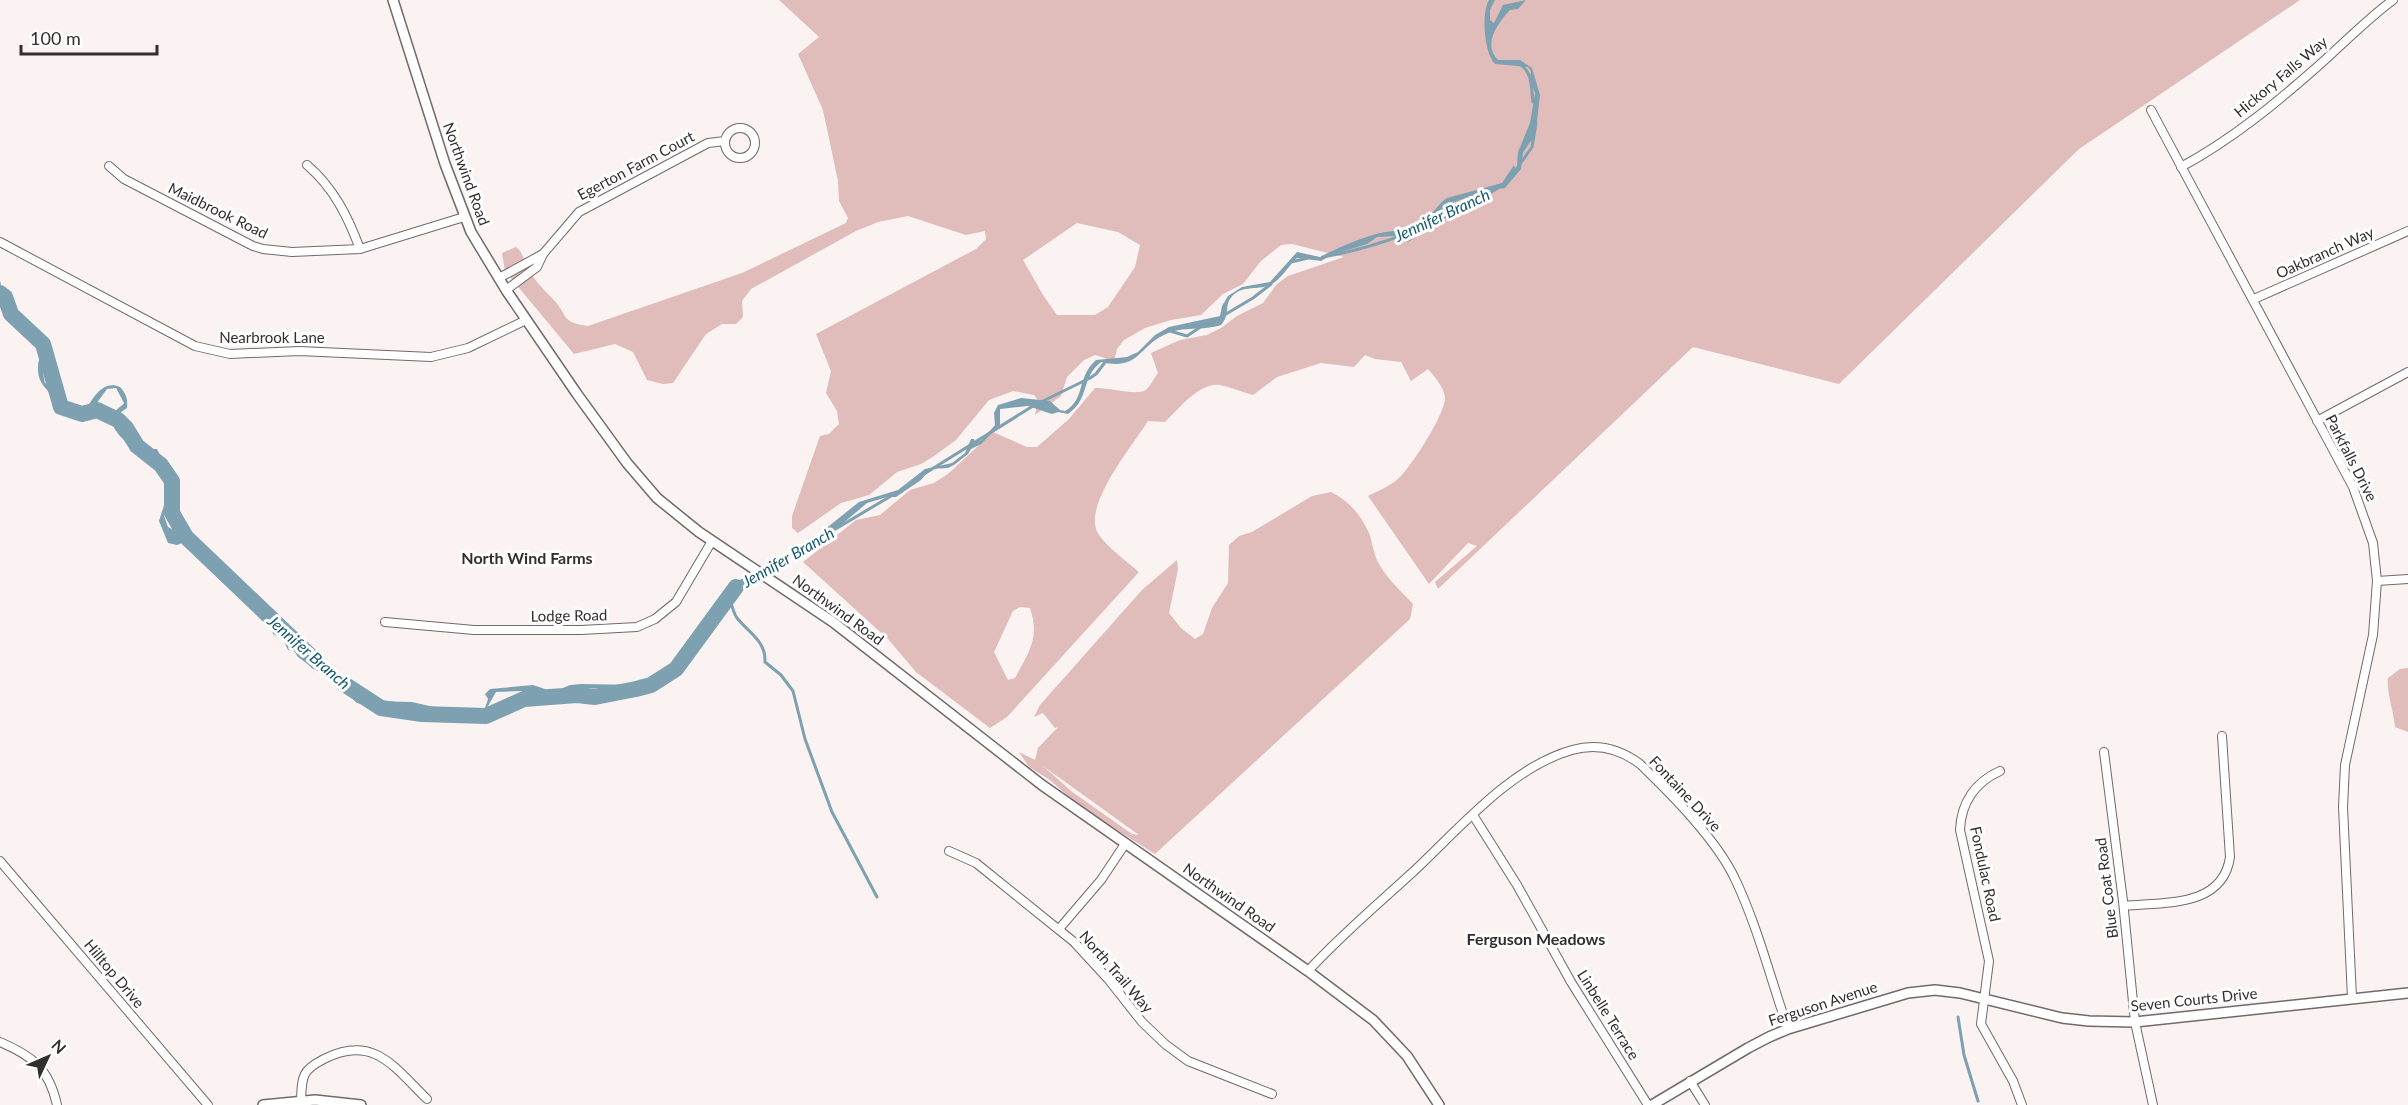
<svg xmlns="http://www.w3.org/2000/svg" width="2408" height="1105" viewBox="0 0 2408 1105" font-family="Lato,sans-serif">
<rect width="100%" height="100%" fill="#fbf2f2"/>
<g fill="#e0bcba" fill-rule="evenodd">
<path d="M779 0H2300L2079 149 1839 384 1693 347 1438 589 1435 582 1477 546 1468 543 1429 584 1368 496C1378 491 1392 485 1400 477 1412 465 1446 413 1445 397 1443 386 1435 377 1428 369L1411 381 1401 362 1375 359 1365 355 1354 367 1321 363 1277 377 1253 395C1242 392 1231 387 1220 385 1199 382 1179 409 1165 422L1148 421C1133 445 1087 500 1096 529 1100 542 1128 562 1139 572L1007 717 990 728 916 672 888 639 803 562 856 520 880 515 910 490 934 483 948 474 993 432 1027 447H1037L1069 419 1095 388C1109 387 1138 397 1147 389 1151 385 1154 378 1158 373L1151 353 1180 340 1207 335 1221 328 1237 316 1263 303 1277 284 1288 276 1344 257 1292 244 1281 245 1261 261 1243 284 1223 294 1201 315 1171 320 1145 328 1124 340 1117 349 1114 361 1095 355 1084 360 1067 377 1061 396 1035 415 1038 400 1034 395 1013 391 989 400 956 440 934 456 921 464 897 472 869 495 841 503 798 533 792 528V516L820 436 829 434 839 424 837 411 826 393 831 371 816 334 976 249 986 239 985 231 966 235 908 216 878 222 856 231 751 289 742 301 743 317 736 324H722L706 334 673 383 663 384 647 380 633 352 615 344 574 354 505 271 502 253 516 247C524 253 524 262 529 271 536 282 544 290 553 299 569 316 560 322 588 326L742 273 846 223 848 218 839 201 838 181 823 110 798 54 819 37ZM1077 223 1118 232 1140 245 1135 267 1108 307 1095 315H1057L1043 295 1023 260ZM1020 607 1030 608C1040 638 1029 652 1015 678L1008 680 994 652 1013 611Z"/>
<path d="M1331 492C1348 500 1361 515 1369 533 1372 541 1373 551 1377 560 1385 577 1400 590 1413 604L1410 619 1155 854 1079 806 1050 780 1029 767 1019 752 1035 760 1038 748 1058 727 1055 728 1043 713 1034 717 1040 705 1142 590 1177 560 1178 569 1169 613 1181 628 1195 639 1203 634 1212 608 1228 583 1229 545 1239 536 1252 532 1312 496ZM1043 766 1139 835 1132 834 1071 791Z"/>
<path d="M2408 668V732L2395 727C2394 712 2386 690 2388 678L2400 669Z"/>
</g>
<path fill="#7ea1b1" d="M1489 0H1495L1490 10V20L1494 23 1503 5 1526 0 1518 9 1510 10C1498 23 1482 44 1498 60H1520L1532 68 1540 95 1535 138 1530 142 1523 153 1521 169 1505 188 1481 192 1452 203 1428 223 1419 228 1414 238 1408 242 1394 236 1377 237 1367 244 1331 255 1321 261 1297 258C1288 266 1281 280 1270 285 1256 291 1240 284 1230 299 1225 306 1230 315 1221 325 1204 331 1182 326 1166 334 1138 346 1140 371 1101 362 1081 377 1090 399 1068 414L1058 412 1052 414 1028 406 1000 409V425L981 444 971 449 968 454 954 465 948 468 930 469 921 480 896 497H887L867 503 835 530 737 589 699 633 693 651 682 669 669 678 643 688 624 691 589 688 551 696 523 691 496 692 484 713 464 719 432 709 405 705 386 709 357 703 333 680 323 675 298 657 294 651 288 650 283 639 273 634 271 624 262 618 253 607 236 594 227 579 213 565 209 555 200 546 187 541 177 545 168 543 159 521 171 483 170 472C159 460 102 438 114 413 116 409 121 407 124 403L116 388 107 389 91 411 63 416C59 412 60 409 58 404 51 390 37 386 38 367 38 359 43 352 41 343L2 310 0 281C3 288 0 293 1 300 3 315 31 330 43 336 48 352 40 366 45 383L56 390 61 400 76 411 86 409C94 397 103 380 120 387 126 394 128 398 127 408 105 420 126 439 139 449H157L163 461 173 470 174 490 164 516 168 527 206 546 247 595 258 603 291 639 339 673 344 681 370 701 412 702 469 715 478 713 485 708 488 699 485 694 490 689 533 685 554 692 570 685 581 684 642 685 653 675 680 666 689 651 695 633 736 582 809 542 859 502 898 490 925 469 952 463 965 453 971 439H974L975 443 982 440 995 425 994 413 998 405 1021 398 1050 401 1060 410 1065 411C1086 399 1076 378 1096 360L1127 357 1138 352 1155 335 1169 327 1220 316 1222 306 1228 296 1242 287 1270 282 1297 252 1320 257C1340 247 1374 231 1396 231 1402 231 1404 235 1409 236 1416 227 1421 222 1430 215 1436 210 1439 203 1447 198L1502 183 1514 165 1515 168 1517 166 1518 152 1530 123 1535 93 1530 78 1531 71 1528 67 1495 64C1484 53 1481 13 1489 0Z"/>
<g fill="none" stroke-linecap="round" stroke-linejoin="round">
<g stroke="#7ea1b1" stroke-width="3">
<path d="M1521 65C1533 73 1531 89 1533 102"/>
<polyline points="1520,164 1532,147 1536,123"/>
<path d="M1323 257C1385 246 1445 221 1498 188"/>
<polyline points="1291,262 1308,258"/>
<polyline points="1226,314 1253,298 1271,284"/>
<polyline points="1170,331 1187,336 1199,328"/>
<polyline points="1039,403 1090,378 1096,374 1106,361"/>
<polyline points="924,474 1033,406"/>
<polyline points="827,534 891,496"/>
<path d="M729 595C731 602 733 613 737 618 749 633 766 641 765 662L781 675 793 691 805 739 832 812 877 897"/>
<polyline points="1958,1017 1964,1055 1978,1101"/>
</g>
<g stroke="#7ea1b1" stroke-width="16">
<polyline points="0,293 5,297 11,314 43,344 61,407 82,414 97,410 118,420 126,428 137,446 161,465 172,481 172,513 186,537 317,662"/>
<polyline points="344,684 381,708 422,714 486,716 524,699 577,695 595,697 636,689 651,685 676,669 736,587"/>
</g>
<g stroke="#726a6a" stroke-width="10">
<g id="minor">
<polyline points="2151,110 2353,487 2373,543 2377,581 2373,635 2345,765 2343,807 2352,998"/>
<circle cx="740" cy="143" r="15"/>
<path d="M307 165C334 188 348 217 360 249"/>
<polyline points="109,166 124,179 253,246 263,249 292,252 360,249 464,217"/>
<path d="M2181 167C2231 140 2275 104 2317 67 2343 44 2366 20 2393 0"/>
<polyline points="0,242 195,346 230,354 299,351 431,357 468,348 526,320"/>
<polyline points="499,278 543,254"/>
<polyline points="506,290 537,267 543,254 579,212 708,143 725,141"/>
<polyline points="2254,299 2408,231"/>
<polyline points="2317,421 2408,372"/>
<polyline points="2377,581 2408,579"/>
<polyline points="385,622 474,630 581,630 637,627 655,619 676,602 712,541"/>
<polyline points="2104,752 2123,901 2135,1022 2153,1105"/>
<path d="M2000 771C1975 782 1961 803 1960 830L1989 961 1981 1024 2013 1081 2022 1105"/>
<polyline points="1473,815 1517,885 1571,982 1648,1105"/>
<polyline points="949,851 976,863 1074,942 1108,979 1142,1022 1165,1044 1188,1061 1272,1094"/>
<polyline points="0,861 208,1105"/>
<path d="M2124 906C2163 902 2223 908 2230 857L2222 736"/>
<polyline points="1059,929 1101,880 1125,844"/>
<path d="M1308 971C1341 935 1378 904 1414 871 1459 829 1511 767 1572 750 1597 743 1620 749 1640 764 1672 795 1718 841 1736 881 1758 928 1771 980 1788 1029"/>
<path d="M0 1042C33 1056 49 1069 57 1105"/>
<polyline points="1690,1081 1705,1105"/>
<path d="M301 1100C302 1076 302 1070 324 1059 374 1034 394 1067 427 1099"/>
</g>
</g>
<g stroke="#726a6a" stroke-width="12">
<g id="tertiary">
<polyline points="393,0 445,164 471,232 506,290 577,394 627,463 657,498 699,532 833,622 1042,785 1308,971 1373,1020 1407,1056 1439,1105"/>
<polyline points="263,1105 315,1100 361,1105"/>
<polyline points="1652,1105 1748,1048 1769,1037 1788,1029 1908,993 1935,990 1960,993 2062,1018 2089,1021 2135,1022 2408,993"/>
</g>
</g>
<use href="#minor" stroke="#fff" stroke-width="8"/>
<use href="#tertiary" stroke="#fff" stroke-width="9"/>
</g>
<g text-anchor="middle" stroke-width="6" stroke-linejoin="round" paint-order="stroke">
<g font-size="15" fill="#322f2e" stroke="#fff">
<text transform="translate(2281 77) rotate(-40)" y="5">Hickory Falls Way</text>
<text transform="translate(636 166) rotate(-28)" y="5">Egerton Farm Court</text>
<text transform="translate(466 174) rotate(70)" y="5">Northwind Road</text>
<text transform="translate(218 211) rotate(26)" y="5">Maidbrook Road</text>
<text transform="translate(2325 253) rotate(-24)" y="5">Oakbranch Way</text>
<text x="272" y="343">Nearbrook Lane</text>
<text transform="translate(2351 458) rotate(63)" y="5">Parkfalls Drive</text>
<text transform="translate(838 610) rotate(36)" y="5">Northwind Road</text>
<text transform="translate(569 616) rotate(-1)" y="5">Lodge Road</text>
<text transform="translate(1685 794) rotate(47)" y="5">Fontaine Drive</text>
<text transform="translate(1985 874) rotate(78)" y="5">Fondulac Road</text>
<text transform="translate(2107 888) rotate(-97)" y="5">Blue Coat Road</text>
<text transform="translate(1229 898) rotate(35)" y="5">Northwind Road</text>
<text transform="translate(1116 972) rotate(49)" y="5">North Trail Way</text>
<text transform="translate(114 974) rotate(50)" y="5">Hilltop Drive</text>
<text transform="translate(2194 1000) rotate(-6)" y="5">Seven Courts Drive</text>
<text transform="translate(1823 1004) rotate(-18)" y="5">Ferguson Avenue</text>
<text transform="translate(1608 1015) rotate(58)" y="5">Linbelle Terrace</text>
</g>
<g font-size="16" font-style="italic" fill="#155870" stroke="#fff">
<text transform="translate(1442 215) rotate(-25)" y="6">Jennifer Branch</text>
<text transform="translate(788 557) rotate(-30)" y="6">Jennifer Branch</text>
<text transform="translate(309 652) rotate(41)" y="6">Jennifer Branch</text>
</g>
<g font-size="16" font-weight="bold" fill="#322f2e" stroke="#fff">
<text x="527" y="564">North Wind Farms</text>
<text x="1536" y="945">Ferguson Meadows</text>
</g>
</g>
<g transform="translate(48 1057) rotate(46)" stroke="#ffffff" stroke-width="4.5" paint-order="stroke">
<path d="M0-4.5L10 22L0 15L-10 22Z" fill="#322f2e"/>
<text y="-9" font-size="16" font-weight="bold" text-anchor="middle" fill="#322f2e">N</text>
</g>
<path d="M21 45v9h136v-9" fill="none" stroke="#322f2e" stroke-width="3"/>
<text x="30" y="45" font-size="18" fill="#322f2e" stroke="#ffffff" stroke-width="4.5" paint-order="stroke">100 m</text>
</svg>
